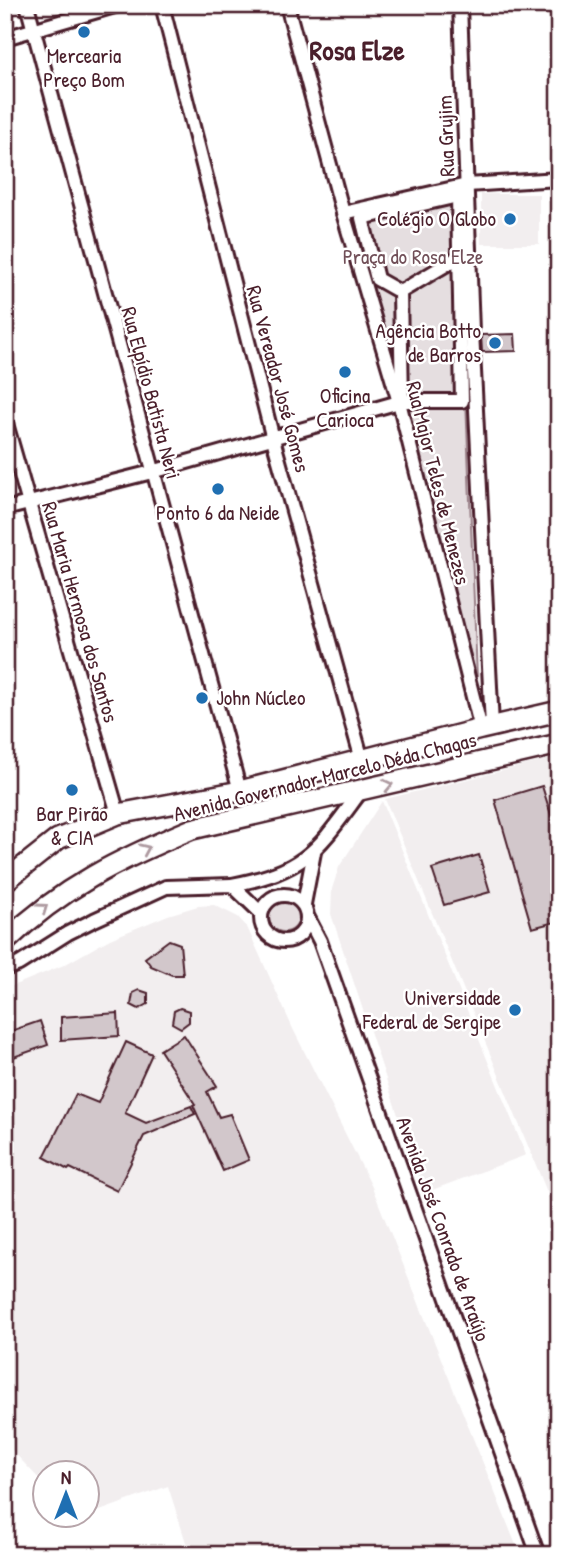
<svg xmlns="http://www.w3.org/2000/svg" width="564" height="1560" viewBox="0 0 564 1560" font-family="'Patrick Hand',sans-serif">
<rect width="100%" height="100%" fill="#fff"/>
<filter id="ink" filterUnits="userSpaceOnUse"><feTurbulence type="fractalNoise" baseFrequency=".0143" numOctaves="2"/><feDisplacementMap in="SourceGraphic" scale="14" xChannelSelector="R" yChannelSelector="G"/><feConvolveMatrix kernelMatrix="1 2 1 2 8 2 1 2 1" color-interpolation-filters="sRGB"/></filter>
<g filter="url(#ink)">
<g fill="#f2eeef">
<rect x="481" y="194" width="58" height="50"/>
<polygon points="559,757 559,1221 385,799"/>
<polygon points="382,801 526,1155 424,1193 331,914 332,889 339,867"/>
<polygon points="214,905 238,917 247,927 293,1029 372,1187 520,1555 190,1555 168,1486 78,1519 74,1515 88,1514 88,1472 46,1472 45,1485 5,1443 5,989 64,965 110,939 168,915 198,906"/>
</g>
<g fill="#e5dee0" stroke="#987e86" stroke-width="2">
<polygon points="458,196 477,678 354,222"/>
<circle cx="284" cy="917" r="15"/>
</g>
<g fill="#d2c7cb" stroke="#4a1f2b" stroke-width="2">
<polygon points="515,334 516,351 482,352 481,335"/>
<polygon points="542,786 559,840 559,921 532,928 495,800"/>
<polygon points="479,855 490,892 444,905 432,869"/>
<polygon points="169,940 180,944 183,975 172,975 151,966 145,958"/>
<polygon points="139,990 148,993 148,1004 139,1009 131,1005 133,993"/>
<polygon points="180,1008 189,1011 189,1022 181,1028 172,1023 174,1011"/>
<polygon points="118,1013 119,1036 61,1040 61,1017"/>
<polygon points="40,1021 48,1045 5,1060 5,1033"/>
<polygon points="184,1035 217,1086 207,1092 219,1117 230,1114 249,1160 223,1171 193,1105 195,1104 160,1050"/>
<polygon points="126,1042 152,1054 125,1113 146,1123 191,1106 195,1114 144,1136 117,1191 70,1168 68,1170 44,1157 76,1094 98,1103"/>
</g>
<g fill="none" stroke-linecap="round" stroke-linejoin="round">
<g stroke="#4a1f2b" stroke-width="18">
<g id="street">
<polyline points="27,5 240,791"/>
<polyline points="162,5 273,439 362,760"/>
<polyline points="287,5 343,213 399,402 481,729"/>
<polyline points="460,5 472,331 492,726"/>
<polyline points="5,38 118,5"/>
<polygon points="458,196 462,401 402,401 400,292 377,279 362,218"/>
<polyline points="343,213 467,185 559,179"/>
<polyline points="400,292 459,257"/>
<polyline points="5,420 118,814"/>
<polyline points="5,509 152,472 399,402"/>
<path d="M232 885C308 870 317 850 361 791"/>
<circle cx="284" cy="918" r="23"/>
<polyline points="304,904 314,852"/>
<polyline points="308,918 320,941 538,1555"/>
<polyline points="5,969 19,964 68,933 94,920 166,887 232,885 261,913"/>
</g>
</g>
<g stroke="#4a1f2b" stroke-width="24">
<g id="primary">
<polyline points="5,881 58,839 118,814 240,791 481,729 559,711"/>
<path d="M5 942C62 887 120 859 192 829L559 744"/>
</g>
</g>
<use href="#street" stroke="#fff" stroke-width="12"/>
<use href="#primary" stroke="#fff" stroke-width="19"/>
</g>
<defs><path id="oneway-chevron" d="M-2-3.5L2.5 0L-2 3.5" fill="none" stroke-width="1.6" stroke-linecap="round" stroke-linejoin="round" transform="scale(1.75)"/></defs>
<g stroke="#ae9aa0">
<use href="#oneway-chevron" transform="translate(388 785) rotate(-13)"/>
<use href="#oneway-chevron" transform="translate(145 849) rotate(-24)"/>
<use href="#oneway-chevron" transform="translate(43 908) rotate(-35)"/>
</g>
</g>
<g fill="#1f6fb2" stroke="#fff" stroke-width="2.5">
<circle cx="84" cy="32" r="7"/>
<circle cx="510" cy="219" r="7"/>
<circle cx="495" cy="343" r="7"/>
<circle cx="345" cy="372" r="7"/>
<circle cx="218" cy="489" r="7"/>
<circle cx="202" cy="698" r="7"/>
<circle cx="72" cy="790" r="7"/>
<circle cx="515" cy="1010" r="7"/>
</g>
<g text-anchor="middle" stroke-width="5" stroke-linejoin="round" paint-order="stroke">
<g font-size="21" fill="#4a1f2b" stroke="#fff">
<text x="84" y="63">Mercearia<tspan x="84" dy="24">Preço Bom</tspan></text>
<text x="496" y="226" text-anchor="end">Colégio O Globo</text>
<text x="481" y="338" text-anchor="end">Agência Botto<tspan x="481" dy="24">de Barros</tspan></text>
<text x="345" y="403">Oficina<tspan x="345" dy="24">Carioca</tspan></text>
<text x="218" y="520">Ponto 6 da Neide</text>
<text x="216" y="705" text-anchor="start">John Núcleo</text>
<text x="72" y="821">Bar Pirão<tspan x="72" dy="24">&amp; CIA</tspan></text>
<text x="501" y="1005" text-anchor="end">Universidade<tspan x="501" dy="24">Federal de Sergipe</tspan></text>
</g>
<g font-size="21" fill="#4a1f2b" stroke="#fff">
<text transform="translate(446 136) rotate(-92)" y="7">Rua Grujim</text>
<text transform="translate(278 379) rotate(75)" y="7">Rua Vereador José Gomes</text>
<text transform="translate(151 393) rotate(75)" y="7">Rua Elpídio Batista Neri</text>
<text transform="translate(438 483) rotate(76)" y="7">Rua Major Teles de Menezes</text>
<text transform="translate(80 612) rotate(74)" y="7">Rua Maria Hermosa dos Santos</text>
<text transform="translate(325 777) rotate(-14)" y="7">Avenida Governador Marcelo Déda Chagas</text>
<text transform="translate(443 1229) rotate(70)" y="7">Avenida José Conrado de Araújo</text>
</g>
<g font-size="21" fill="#714f58" stroke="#fff">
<text x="413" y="264">Praça do Rosa Elze</text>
</g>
<g font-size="28" font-weight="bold" fill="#4a1f2b" stroke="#fff">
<text x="357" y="60">Rosa Elze</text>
</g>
</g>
<rect width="564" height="1560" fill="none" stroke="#fff" stroke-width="28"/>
<rect x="14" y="14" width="536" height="1532" fill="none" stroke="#4a1f2b" stroke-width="2.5" filter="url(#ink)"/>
<g transform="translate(66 1494)"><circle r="33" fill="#ffffff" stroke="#b7a5aa" stroke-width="2"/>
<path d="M0-5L12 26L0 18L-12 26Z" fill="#1f6fb2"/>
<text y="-10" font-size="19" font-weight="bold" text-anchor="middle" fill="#4a1f2b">N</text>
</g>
</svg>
